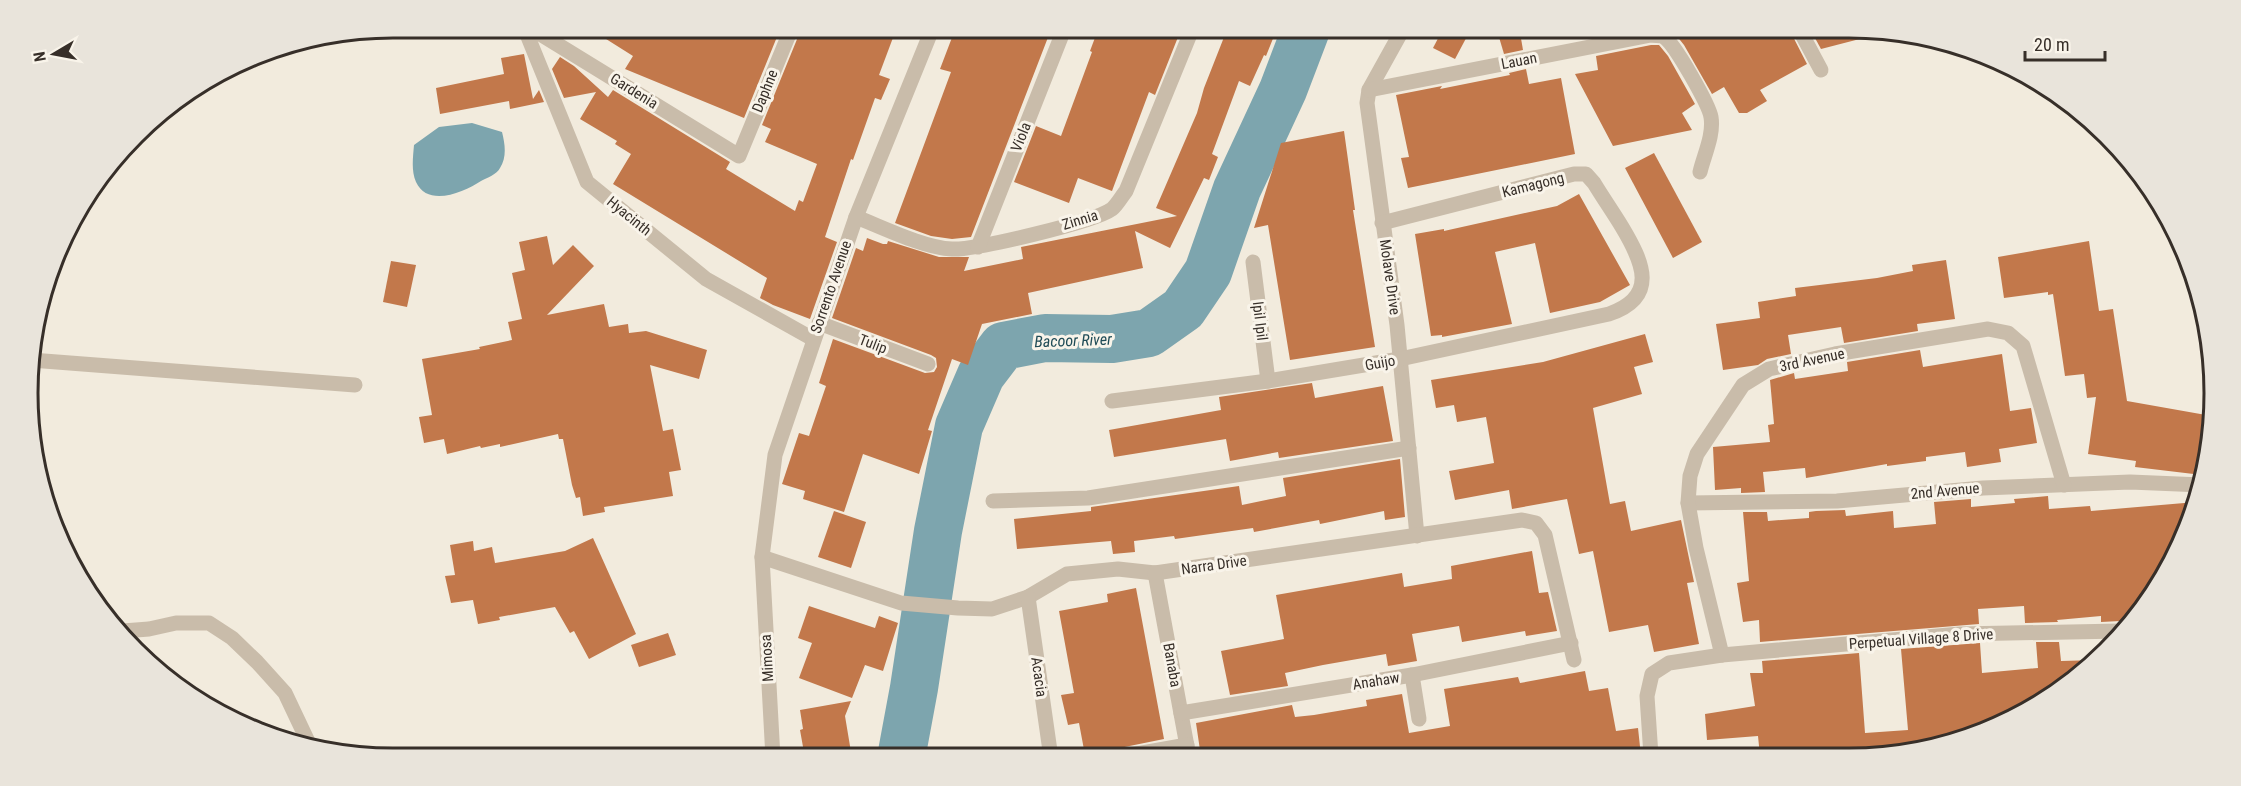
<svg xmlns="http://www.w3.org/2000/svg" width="2241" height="786" viewBox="0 0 2241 786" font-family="'Roboto Condensed',sans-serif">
<rect width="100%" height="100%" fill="#f2ebdd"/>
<path fill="#7da5ae" d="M472 123 502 132C505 144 507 157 500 168 497 174 487 178 481 181 464 192 428 208 416 182 411 171 413 157 414 145L439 127Z"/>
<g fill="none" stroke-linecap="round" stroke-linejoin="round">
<polyline stroke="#7da5ae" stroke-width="48" points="901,758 914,688 938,531 959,426 981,375 1003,346 1045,338 1112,339 1149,333 1183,309 1208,272 1237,189 1283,90 1307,27"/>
</g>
<g fill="#c2784b">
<polygon points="587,27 781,27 744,118 625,69 633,56"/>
<polygon points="802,27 897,27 879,75 890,79 881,100 875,98 853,160 851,159 825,237 837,242 810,319 773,305 760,298 767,278 613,184 631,154 615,144 617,141 580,119 596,92 564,98 552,69 560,57 574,66 608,97 613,90 730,162 726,169 795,211 799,200 803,202 817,164 765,142 771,129 762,125"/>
<polygon points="956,27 1052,27 971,237 952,239 931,236 895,223 951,72 940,69"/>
<polygon points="1099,27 1182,27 1155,95 1149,92 1112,191 1078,178 1069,203 1014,182 1036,126 1061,136 1092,52 1090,51"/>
<polygon points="1228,27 1271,27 1268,34 1274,36 1266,56 1264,55 1250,86 1239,81 1212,154 1218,157 1209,180 1204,178 1170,248 1135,231 1143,268 1028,293 1032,314 982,324 968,365 952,359 928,430 932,431 919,474 863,454 844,512 803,499 805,491 782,484 799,433 809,436 826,386 819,383 833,339 925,373 934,372 937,367 936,358 931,355 832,318 856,248 863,251 867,238 883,244 887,244 888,241 939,257 969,257 964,271 1023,259 1021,247 1177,216 1156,208 1197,113 1204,88"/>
<polygon points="1444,27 1472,27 1455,59 1433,48"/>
<polygon points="1496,27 1519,27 1523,50 1504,54"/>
<polygon points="1590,27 1641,27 1592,37"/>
<polygon points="1665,27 1788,27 1807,64 1760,90 1767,101 1747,113 1739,113 1724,87 1712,94 1684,45 1676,35"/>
<polygon points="1809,27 1848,27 1879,31 1879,34 1821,49"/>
<polygon points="1651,45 1659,45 1668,56 1695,104 1682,113 1692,130 1613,146 1575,74 1598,70 1596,56"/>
<polygon points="524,54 533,99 539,90 544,102 510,109 509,101 440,114 436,88 504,74 501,58"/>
<polygon points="1526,69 1529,84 1561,78 1575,154 1408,188 1401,158 1409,157 1396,95 1442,86 1440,89 1510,75 1509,73"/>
<polygon points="1344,131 1355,210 1353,210 1375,347 1290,360 1268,225 1254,228 1281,143"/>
<polygon points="1654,153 1702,242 1673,258 1625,168"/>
<polygon points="1579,194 1630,285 1600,302 1550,313 1535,243 1495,252 1512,324 1442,337 1442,335 1431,336 1415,234 1444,229 1444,231 1557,206"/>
<polygon points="547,236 553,265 573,245 594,266 547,315 604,304 609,327 628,324 629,333 646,331 707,350 699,379 650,365 663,431 673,429 681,470 669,472 673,496 604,507 605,512 583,516 580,497 576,498 572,485 563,439 559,439 558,434 500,447 500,444 481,448 480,446 447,454 444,439 424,443 419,417 432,415 422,359 480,349 479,347 512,340 508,322 522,319 512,273 525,270 519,242"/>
<polygon points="2089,241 2099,311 2113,309 2127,401 2206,415 2202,475 2135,467 2136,461 2088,454 2096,397 2087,398 2084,374 2065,376 2053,294 2048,295 2048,292 2004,298 1998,257"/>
<polygon points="1946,260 1955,319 1917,324 1918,331 1844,343 1841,327 1788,335 1791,354 1767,359 1758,365 1723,370 1716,324 1760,318 1758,302 1796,296 1795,288 1877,278 1913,271 1912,265"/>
<polygon points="391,261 416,265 407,307 383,302"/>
<polygon points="1645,334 1653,362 1634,367 1642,394 1593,408 1610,504 1625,501 1631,531 1681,520 1694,582 1687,583 1699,644 1654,652 1648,625 1609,632 1593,551 1579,554 1567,499 1512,509 1509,490 1455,500 1449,471 1494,463 1486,417 1457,422 1454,405 1436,408 1431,380 1543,362"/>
<polygon points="1920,350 1923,367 2002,354 2010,411 2031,408 2037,443 1999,449 2001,462 1967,467 1965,452 1926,457 1926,461 1887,466 1887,464 1806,478 1805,468 1763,472 1765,492 1741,493 1741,488 1715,490 1713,447 1770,442 1768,425 1774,424 1770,380 1794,373 1795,379 1848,371 1847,362"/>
<polygon points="1312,383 1315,398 1383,386 1393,441 1279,458 1278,452 1230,461 1226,439 1114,457 1109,430 1221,410 1219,397"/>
<polygon points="1400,459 1405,517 1385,520 1384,511 1320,524 1319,520 1254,532 1253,528 1175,539 1174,536 1134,541 1135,552 1113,554 1111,541 1017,549 1014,519 1091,511 1091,507 1239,486 1242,505 1286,496 1283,478"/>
<polygon points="2048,496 2049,509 2090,506 2091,511 2196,502 2165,576 2126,624 2120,621 2101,622 2101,616 2057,620 2058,622 2025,623 2024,606 1978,609 1979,624 1760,642 1759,620 1743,622 1737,583 1749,581 1743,512 1767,512 1768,521 1809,518 1809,512 1816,511 1845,510 1846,516 1893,511 1894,528 1936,524 1934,502 1971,499 1971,507 2015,503 2014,499"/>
<polygon points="834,511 866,522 851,568 818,557"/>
<polygon points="593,538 636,634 589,659 574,631 570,633 555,607 499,617 500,620 478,624 473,600 451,603 445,576 455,575 450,545 473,541 474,551 492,547 495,563 565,551"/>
<polygon points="1532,551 1539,593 1548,592 1557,631 1526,636 1525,631 1462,642 1459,626 1412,634 1417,661 1388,666 1386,654 1323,665 1285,673 1288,686 1230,695 1221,651 1284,639 1276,595 1402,573 1404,587 1452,579 1451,566"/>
<polygon points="1136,588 1164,739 1085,755 1079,723 1068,725 1061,695 1074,693 1059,611 1108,602 1107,594"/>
<polygon points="809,606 875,628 879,616 898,623 883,671 865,665 852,698 799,678 812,643 798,638"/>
<polygon points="668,633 676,655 639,667 631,645"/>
<polygon points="2036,642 2059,642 2061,661 2096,660 2090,668 2009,722 1897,755 1760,756 1758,736 1707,740 1705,714 1755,706 1750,673 1763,673 1762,661 1859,653 1865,733 1908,730 1901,649 1980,643 1982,673 2038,668"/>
<polygon points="1585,671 1589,691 1608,688 1616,731 1638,728 1641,756 1286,757 1285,751 1244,757 1201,757 1196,723 1292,705 1295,717 1314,715 1367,706 1366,700 1402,694 1409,733 1450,726 1444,689 1518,677 1520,683"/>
<polygon points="851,701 845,716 852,758 805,758 800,730 803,729 800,710"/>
</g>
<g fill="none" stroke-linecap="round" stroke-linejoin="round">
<g stroke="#c9bcaa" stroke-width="15">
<polyline points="524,27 587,182 706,279 813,339"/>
<polyline points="529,27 739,156 792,27"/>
<polyline points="1404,27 1369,90 1367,103 1397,325 1417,536"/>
<polyline points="1798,27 1821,70"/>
<path d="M1369 90 1651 35C1655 36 1661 35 1664 37 1675 44 1709 105 1711 117 1714 135 1704 155 1700 172"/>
<path d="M856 217C882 227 924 248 952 249 976 250 1094 222 1112 209 1117 205 1122 196 1126 191L1193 27"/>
<polyline points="978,247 1065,27"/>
<polyline points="1253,262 1268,381"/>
<polyline points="819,323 928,364"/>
<polyline points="31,360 355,385"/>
<path d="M1112 401 1268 381 1400 359 1609 314C1659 297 1643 262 1622 227 1613 212 1603 198 1594 183L1586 174H1574L1382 223"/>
<polyline points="993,501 1088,498 1409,448"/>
<polyline points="1688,503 1837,501 1983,488 2130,482 2202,485"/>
<polyline points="762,557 901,603 958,608 992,609 1028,597 1067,574 1118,569 1155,573 1522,520 1536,523 1545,535 1574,660"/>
<polyline points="1155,573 1189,757"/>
<polyline points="1028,597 1051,758"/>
<polyline points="123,631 149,629 176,623 209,623 232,638 257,662 285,693 311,748"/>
<polyline points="1722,655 1696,548 1688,503 1690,476 1697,454 1743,385 1769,369 1835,354 1988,329 2008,333 2023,346 2064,485"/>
<polyline points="1412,675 1419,719"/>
<polyline points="1181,713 1412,675 1571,643"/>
<polyline points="1651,756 1647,696 1652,674 1669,663 1722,655 1960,634 2120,631"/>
<polyline points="1120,757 1187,745"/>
<polyline points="773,758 762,557 775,455 856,217 933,27"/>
</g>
</g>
<g text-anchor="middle" stroke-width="6" stroke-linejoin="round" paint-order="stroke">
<g font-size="15" fill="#372f29" stroke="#f9f4ea">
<text transform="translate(1519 61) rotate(-11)" y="5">Lauan</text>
<text transform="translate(634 91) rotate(32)" y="5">Gardenia</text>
<text transform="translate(765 91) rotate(-68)" y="5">Daphne</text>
<text transform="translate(1021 137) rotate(-68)" y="5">Viola</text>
<text transform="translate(1533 185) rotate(-14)" y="5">Kamagong</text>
<text transform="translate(629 216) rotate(39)" y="5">Hyacinth</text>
<text transform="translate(1080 220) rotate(-17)" y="5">Zinnia</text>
<text transform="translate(1390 277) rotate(82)" y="5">Molave Drive</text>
<text transform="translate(831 287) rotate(-71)" y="5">Sorrento Avenue</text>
<text transform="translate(1260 321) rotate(83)" y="5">Ipil Ipil</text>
<text transform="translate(873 344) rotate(21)" y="5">Tulip</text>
<text transform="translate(1812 360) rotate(-12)" y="5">3rd Avenue</text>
<text transform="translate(1380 363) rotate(-10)" y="5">Guijo</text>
<text transform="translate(1945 491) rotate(-5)" y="5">2nd Avenue</text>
<text transform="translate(1214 565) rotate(-8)" y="5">Narra Drive</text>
<text transform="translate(1921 639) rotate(-4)" y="5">Perpetual Village 8 Drive</text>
<text transform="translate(767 658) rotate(-93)" y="5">Mimosa</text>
<text transform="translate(1172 665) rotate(80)" y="5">Banaba</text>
<text transform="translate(1039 677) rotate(82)" y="5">Acacia</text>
<text transform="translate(1376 681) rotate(-9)" y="5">Anahaw</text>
</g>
<g font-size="16" font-style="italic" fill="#204c57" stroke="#f9f4ea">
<text transform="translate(1073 340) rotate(-2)" y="6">Bacoor River</text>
</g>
</g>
<path d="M0 0H2241V786H0ZM393 38H1849A355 355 0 0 1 2204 393V393A355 355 0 0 1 1849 748H393A355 355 0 0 1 38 393V393A355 355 0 0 1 393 38Z" fill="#e9e4db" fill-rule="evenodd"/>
<path fill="none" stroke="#372f29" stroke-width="3" d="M393 38H1849A355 355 0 0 1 2204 393V393A355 355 0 0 1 1849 748H393A355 355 0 0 1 38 393V393A355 355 0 0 1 393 38Z"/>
<g transform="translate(54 54) rotate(260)" stroke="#f9f4ea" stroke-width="4.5" paint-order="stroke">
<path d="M0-4.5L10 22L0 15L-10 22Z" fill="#372f29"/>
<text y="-9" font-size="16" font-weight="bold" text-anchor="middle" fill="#372f29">N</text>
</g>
<path d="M2025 51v9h80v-9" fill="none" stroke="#372f29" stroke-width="3"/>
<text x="2034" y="51" font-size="18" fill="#372f29" stroke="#f9f4ea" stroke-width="4.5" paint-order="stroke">20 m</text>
</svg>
